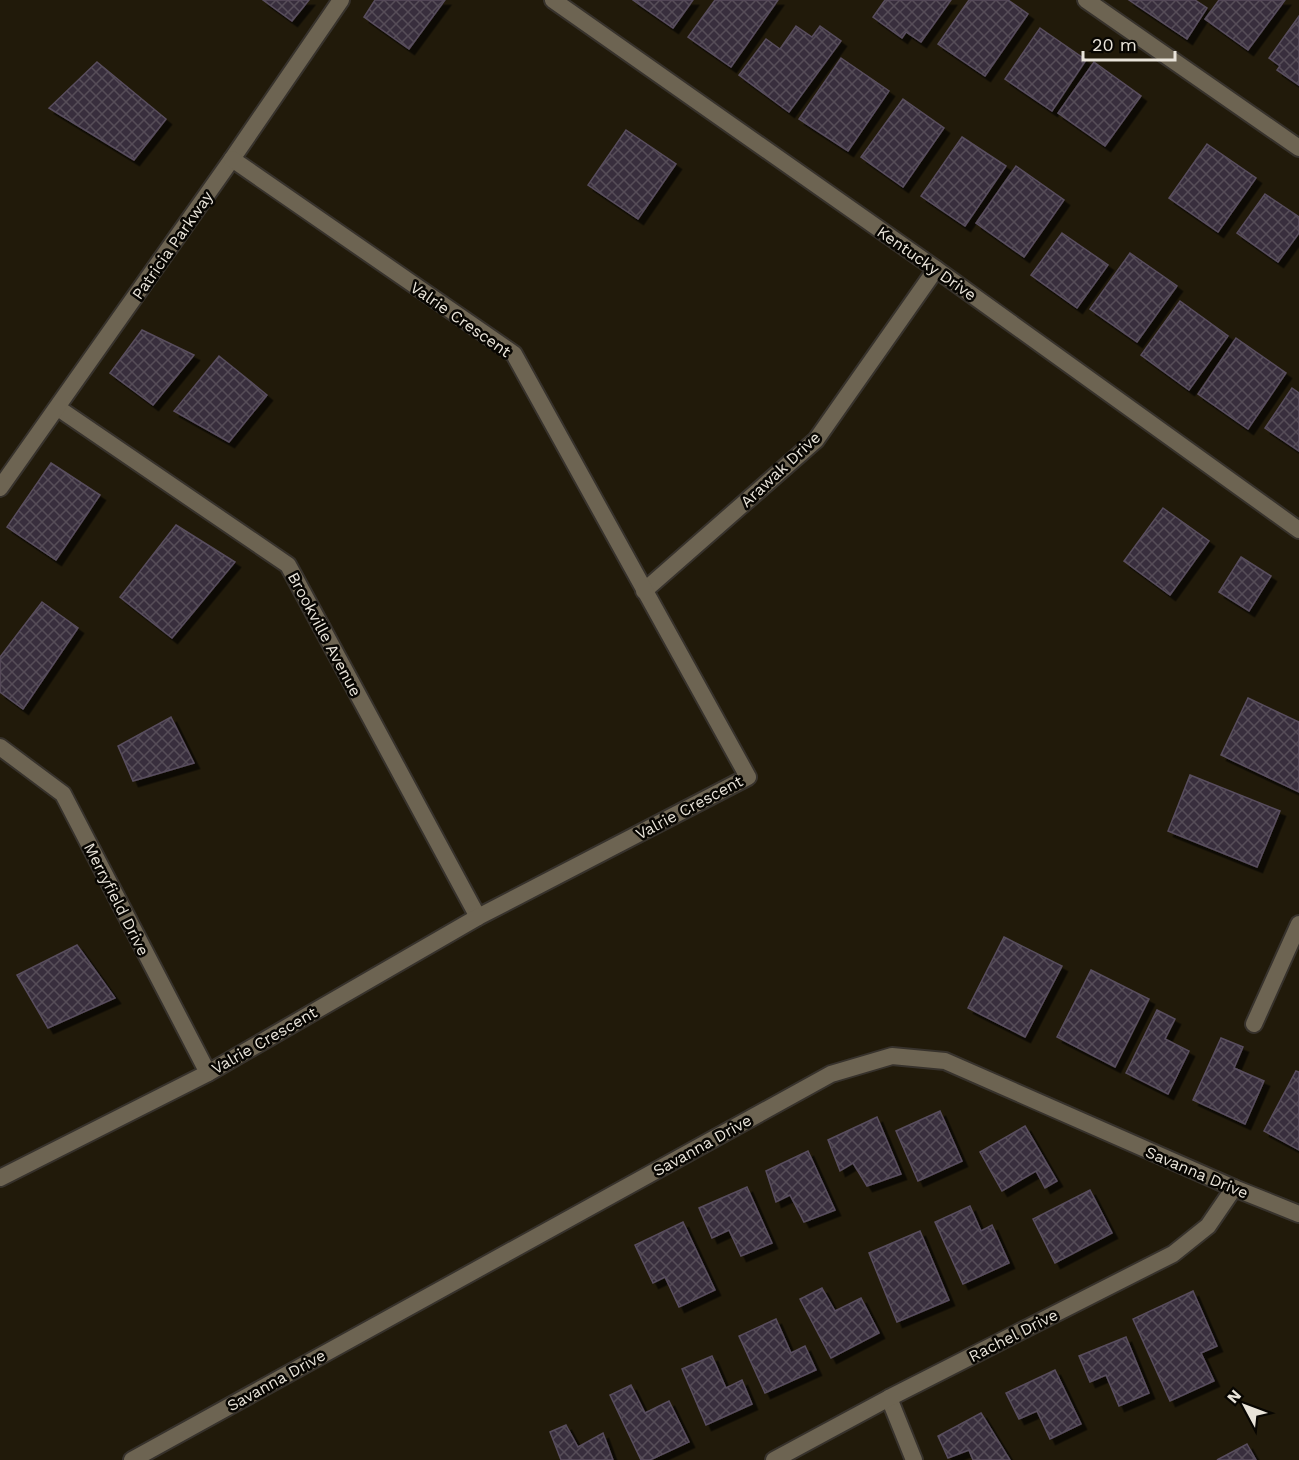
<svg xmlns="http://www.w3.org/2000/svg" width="1299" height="1460" viewBox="0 0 1299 1460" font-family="'Work Sans',sans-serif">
<defs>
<pattern id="building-cross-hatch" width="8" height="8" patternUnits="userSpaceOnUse" patternTransform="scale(1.5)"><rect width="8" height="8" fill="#392f3e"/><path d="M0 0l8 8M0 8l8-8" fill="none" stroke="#564d59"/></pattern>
<filter id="shadow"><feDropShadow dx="5.5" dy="5.5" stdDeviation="0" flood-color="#0009"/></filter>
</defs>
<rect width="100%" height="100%" fill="#211a0a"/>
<g fill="url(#building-cross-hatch)" stroke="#594e5e" stroke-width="1.5" filter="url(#shadow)">
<polygon points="263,0 309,0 292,21"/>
<polygon points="375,0 445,0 409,49 364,17"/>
<polygon points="633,0 693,0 673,28"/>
<polygon points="715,0 778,0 731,67 688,37"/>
<polygon points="885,0 951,0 921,42 906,32 902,38 873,17"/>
<polygon points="969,0 1008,0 1028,14 985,76 938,44"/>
<polygon points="1129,0 1195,0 1207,8 1187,39"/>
<polygon points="1219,0 1285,0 1248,50 1205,19"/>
<polygon points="1299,16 1299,85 1277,70 1280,66 1269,58"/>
<polygon points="796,26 812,37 820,26 841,41 789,112 739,75 766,39 780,49"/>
<polygon points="1040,28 1086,60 1052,111 1005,79"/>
<polygon points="841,58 889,91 848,151 799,119"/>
<polygon points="97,62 166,119 134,160 49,108"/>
<polygon points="1094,62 1141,96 1105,146 1058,113"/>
<polygon points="903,99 944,128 903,187 861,157"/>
<polygon points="626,130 676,164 638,219 588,185"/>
<polygon points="962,137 1006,166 965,226 921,196"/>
<polygon points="1207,144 1256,178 1218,232 1169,198"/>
<polygon points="1016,166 1064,200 1024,257 976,223"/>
<polygon points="1265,194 1299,217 1299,233 1278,262 1237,233"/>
<polygon points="1062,233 1108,265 1077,308 1031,275"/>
<polygon points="1130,253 1177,286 1137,342 1090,309"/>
<polygon points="1180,301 1228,336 1189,390 1141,355"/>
<polygon points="142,330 194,355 153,405 110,373"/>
<polygon points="1236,338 1286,373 1248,429 1198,394"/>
<polygon points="219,356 267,395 229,442 174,411"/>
<polygon points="1292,388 1299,393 1299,451 1265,428"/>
<polygon points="51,463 100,495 56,560 7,527"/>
<polygon points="1163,508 1209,541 1170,595 1124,561"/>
<polygon points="176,525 235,562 172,638 120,597"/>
<polygon points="1241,557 1271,576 1249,611 1219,592"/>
<polygon points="42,602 78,628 23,709 0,692 0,657"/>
<polygon points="1248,698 1299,722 1299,792 1221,755"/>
<polygon points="171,717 194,763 133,781 118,746"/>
<polygon points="1190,775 1280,811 1257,867 1168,831"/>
<polygon points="1004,937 1062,966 1025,1037 968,1008"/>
<polygon points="77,945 115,998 48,1028 17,975"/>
<polygon points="1091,970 1149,999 1115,1067 1057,1037"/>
<polygon points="1157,1010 1175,1019 1165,1039 1189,1051 1168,1094 1126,1073"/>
<polygon points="1221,1038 1243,1047 1234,1068 1264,1081 1245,1124 1193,1100"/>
<polygon points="1296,1071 1299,1072 1299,1150 1264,1131"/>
<polygon points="940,1111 962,1161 918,1181 896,1131"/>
<polygon points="877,1117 901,1174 867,1186 853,1163 840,1171 828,1140"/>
<polygon points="1025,1126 1057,1181 1045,1188 1036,1171 1002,1191 980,1152"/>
<polygon points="808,1151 835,1210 804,1222 790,1195 776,1202 766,1171"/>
<polygon points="747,1187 772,1243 741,1256 729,1230 712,1238 699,1208"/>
<polygon points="1090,1190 1112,1233 1055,1263 1033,1219"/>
<polygon points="970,1206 981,1231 992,1225 1009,1263 963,1284 935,1222"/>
<polygon points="683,1222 715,1290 679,1307 665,1277 653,1283 635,1245"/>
<polygon points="920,1231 949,1300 897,1322 869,1253"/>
<polygon points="822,1288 835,1311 861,1298 879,1333 831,1358 800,1299"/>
<polygon points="1193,1291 1217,1346 1201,1353 1214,1381 1170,1401 1133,1319"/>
<polygon points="776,1319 791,1353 805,1346 816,1370 765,1393 739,1336"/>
<polygon points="1126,1337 1149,1393 1119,1406 1106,1375 1090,1382 1079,1356"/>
<polygon points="712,1356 726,1388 742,1380 752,1404 706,1425 682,1369"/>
<polygon points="1055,1370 1081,1424 1050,1439 1037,1411 1019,1419 1006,1393"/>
<polygon points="631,1385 645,1413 669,1401 689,1442 650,1460 641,1460 610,1395"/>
<polygon points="981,1413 1010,1460 973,1460 969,1450 948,1458 938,1436"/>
<polygon points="566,1425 578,1447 603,1433 613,1460 561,1460 550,1432"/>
<polygon points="1247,1444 1256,1460 1217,1460"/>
</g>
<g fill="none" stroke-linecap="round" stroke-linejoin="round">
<g stroke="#37322c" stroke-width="20">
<g id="minor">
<polyline points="553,0 936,269 1299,530"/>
<polyline points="1086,0 1299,148"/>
<polyline points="58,408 288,565 478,917"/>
<polyline points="0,488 232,159 341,0"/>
<polyline points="644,591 816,440 936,269"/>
<polyline points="0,747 63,794 208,1073"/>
<polyline points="1254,1024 1299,924"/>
<polyline points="0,1178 208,1073 478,917 748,777 514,354 232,159"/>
<polyline points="889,1398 914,1460"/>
<polyline points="132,1460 831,1074 892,1056 945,1061 1234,1188 1299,1214"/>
<polyline points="774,1460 889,1398 1173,1254 1208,1226 1234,1188"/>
</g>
</g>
<use href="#minor" stroke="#6d6452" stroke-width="16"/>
</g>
<g text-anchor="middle" stroke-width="5" stroke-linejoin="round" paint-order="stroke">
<g font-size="16" fill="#e9e4da" stroke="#080602">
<text transform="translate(172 245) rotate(-55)" y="6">Patricia Parkway</text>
<text transform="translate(927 263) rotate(35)" y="6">Kentucky Drive</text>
<text transform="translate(461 319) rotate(35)" y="6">Valrie Crescent</text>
<text transform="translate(780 469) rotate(-43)" y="6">Arawak Drive</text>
<text transform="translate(325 634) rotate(62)" y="6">Brookville Avenue</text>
<text transform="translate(689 807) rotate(-28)" y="6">Valrie Crescent</text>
<text transform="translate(117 899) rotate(63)" y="6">Merryfield Drive</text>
<text transform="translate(264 1040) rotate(-30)" y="6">Valrie Crescent</text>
<text transform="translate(702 1145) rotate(-29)" y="6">Savanna Drive</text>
<text transform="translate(1197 1172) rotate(23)" y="6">Savanna Drive</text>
<text transform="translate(1013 1335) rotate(-27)" y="6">Rachel Drive</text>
<text transform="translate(276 1380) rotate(-29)" y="6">Savanna Drive</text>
</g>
</g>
<g transform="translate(1245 1406) rotate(311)" stroke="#080602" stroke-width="4.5" paint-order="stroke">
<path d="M0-4.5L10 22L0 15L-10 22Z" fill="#e9e4da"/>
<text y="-9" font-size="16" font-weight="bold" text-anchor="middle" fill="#e9e4da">N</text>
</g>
<path d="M1083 51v9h92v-9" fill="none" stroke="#e9e4da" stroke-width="3"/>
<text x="1092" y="51" font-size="18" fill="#e9e4da" stroke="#080602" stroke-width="4.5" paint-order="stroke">20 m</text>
</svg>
